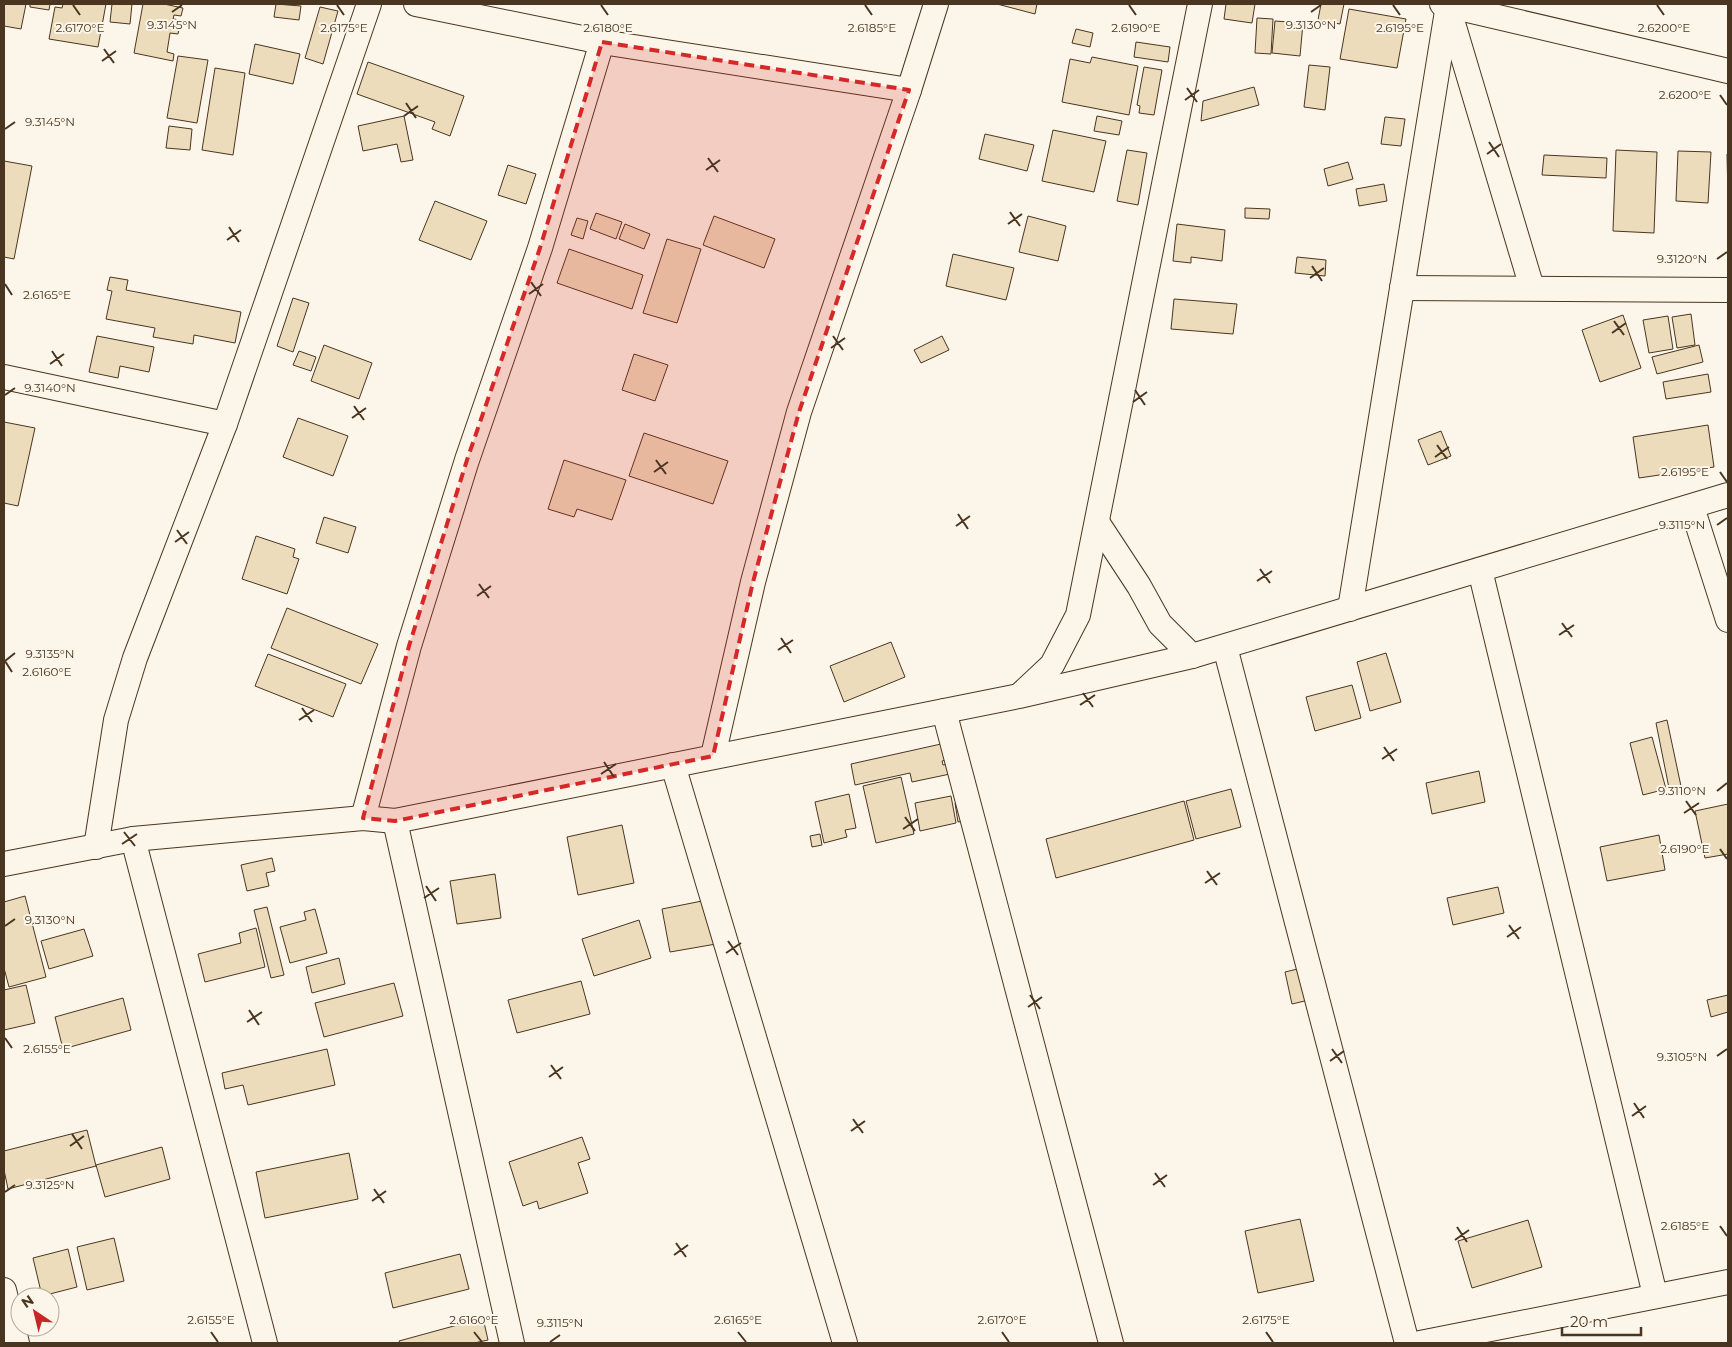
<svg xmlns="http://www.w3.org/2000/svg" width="1732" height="1347" viewBox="0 0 1732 1347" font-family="Montserrat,sans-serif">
<rect width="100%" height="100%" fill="#fbf6e9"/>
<g fill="#ecdcbc" stroke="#4a3520">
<polygon points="4,4 26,4 21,29 4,26"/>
<polygon points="30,4 50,4 49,10 30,7"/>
<polygon points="63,4 106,4 98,47 49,39 55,7 62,8"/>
<polygon points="112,4 132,4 130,24 110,22"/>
<polygon points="143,4 164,4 183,8 181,16 174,15 173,19 181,20 178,34 170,33 167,52 174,54 173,61 134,53"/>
<polygon points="276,4 301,6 299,20 274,17"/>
<polygon points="997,4 1037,4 1035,14"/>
<polygon points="1226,4 1255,4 1252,23 1224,19"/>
<polygon points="1321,4 1344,4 1340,24 1318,20"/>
<polygon points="320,7 338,11 323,64 305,58"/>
<polygon points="1349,9 1406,19 1397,68 1340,59"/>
<polygon points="1257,18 1273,19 1271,54 1255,53"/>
<polygon points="1275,21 1303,23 1300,56 1272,53"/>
<polygon points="1076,29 1093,33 1090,47 1072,43"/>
<polygon points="1136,42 1170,47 1168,62 1134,57"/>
<polygon points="255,44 300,54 293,84 249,74"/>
<polygon points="178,56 208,60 197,123 167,118"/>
<polygon points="1092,57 1138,66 1129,115 1062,102 1070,59 1090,63"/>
<polygon points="368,62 464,96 450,136 432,129 435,122 357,94"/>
<polygon points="1309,65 1330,67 1325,110 1304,107"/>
<polygon points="1144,67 1162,70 1154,115 1139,113 1140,106 1137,105"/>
<polygon points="215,68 245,73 233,155 202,150"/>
<polygon points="1254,87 1259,105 1201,121 1203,101"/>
<polygon points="404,116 413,160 401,162 397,144 363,151 358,126"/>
<polygon points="1097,116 1122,121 1119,135 1094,131"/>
<polygon points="1385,117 1405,119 1401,146 1381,144"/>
<polygon points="169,126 192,129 190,150 166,148"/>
<polygon points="1053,130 1106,141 1094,192 1042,181"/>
<polygon points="985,134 1034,145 1027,171 979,159"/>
<polygon points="1127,150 1147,153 1138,205 1117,201"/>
<polygon points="1616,150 1657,152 1654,233 1613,231"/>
<polygon points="1678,151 1711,152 1708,203 1676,201"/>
<polygon points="1727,154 1728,154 1728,199"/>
<polygon points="1544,155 1607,158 1606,178 1542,175"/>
<polygon points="4,161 32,166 14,259 4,257"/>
<polygon points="1348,162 1353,179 1328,186 1324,169"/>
<polygon points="508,165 536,174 526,204 498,195"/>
<polygon points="1384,184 1387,201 1359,206 1356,189"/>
<polygon points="435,201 487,221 471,260 419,240"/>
<polygon points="1245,208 1270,209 1269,219 1245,218"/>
<polygon points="596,213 622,222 616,239 590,229"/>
<polygon points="714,216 775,239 764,268 703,245"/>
<polygon points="1028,216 1066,226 1058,261 1019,252"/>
<polygon points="577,218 588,221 583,239 571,235"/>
<polygon points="625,224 650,234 644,249 619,239"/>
<polygon points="1177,224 1225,230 1222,261 1191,257 1191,263 1173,261"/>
<polygon points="667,239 701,249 677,323 643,313"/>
<polygon points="569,249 643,275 632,309 557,283"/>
<polygon points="953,254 1014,268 1006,300 946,286"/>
<polygon points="1297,257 1326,260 1325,276 1295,273"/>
<polygon points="110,277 128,280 126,290 241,312 235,343 194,335 193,344 153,337 155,328 106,319 112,291 107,290"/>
<polygon points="293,298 309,303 293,352 277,346"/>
<polygon points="1174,299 1237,304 1233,334 1171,329"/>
<polygon points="1691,314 1695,345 1677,348 1672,317"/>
<polygon points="1623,315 1641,368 1600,382 1582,330"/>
<polygon points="1668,316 1673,349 1649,353 1643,320"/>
<polygon points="97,336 154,347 149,372 120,366 118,378 89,372"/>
<polygon points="942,336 949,350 921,363 914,350"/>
<polygon points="324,345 372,363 359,399 311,381"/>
<polygon points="1699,345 1703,362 1657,374 1652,357"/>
<polygon points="299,351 316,357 311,371 293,365"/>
<polygon points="634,354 668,365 655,401 622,390"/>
<polygon points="1708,374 1711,392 1666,399 1663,382"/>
<polygon points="298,418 348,436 333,476 283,457"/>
<polygon points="4,422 35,428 18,506 4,503"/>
<polygon points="1708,425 1714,467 1639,478 1633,437"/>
<polygon points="1441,431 1451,456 1428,465 1418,440"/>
<polygon points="644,433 728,461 713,504 629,476"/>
<polygon points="564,460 626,480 612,520 577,509 574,517 548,509"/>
<polygon points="324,517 356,527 348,553 316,543"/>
<polygon points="256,536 295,549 293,557 299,559 287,594 242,579"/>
<polygon points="287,608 378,644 361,684 271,648"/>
<polygon points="891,642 905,677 844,702 830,666"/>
<polygon points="1386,653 1401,702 1370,711 1357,662"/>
<polygon points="268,654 346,684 333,717 255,686"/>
<polygon points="1352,685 1361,718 1315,731 1306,697"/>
<polygon points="1667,720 1682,791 1670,793 1656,723"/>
<polygon points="1652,737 1666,789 1643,795 1630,743"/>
<polygon points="950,742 954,758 942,761 943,765 948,764 950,774 912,782 910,773 855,785 851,764"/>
<polygon points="1479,771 1485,802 1432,814 1426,783"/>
<polygon points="901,777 914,834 876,843 863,786"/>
<polygon points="1231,789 1241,827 1196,839 1186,801"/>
<polygon points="849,794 856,828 845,830 847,837 824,843 815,802"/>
<polygon points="951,796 956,823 920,831 915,803"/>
<polygon points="968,801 970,820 958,822 955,803"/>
<polygon points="1184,801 1194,840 1056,878 1046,839"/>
<polygon points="1728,804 1728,854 1705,858 1695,811"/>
<polygon points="622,825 634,883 578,895 567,837"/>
<polygon points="820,834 822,845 812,847 810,836"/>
<polygon points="1659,835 1665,870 1607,881 1600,847"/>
<polygon points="272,858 275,871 266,873 269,886 247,891 241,865"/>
<polygon points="495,874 501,918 457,924 450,881"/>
<polygon points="1498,887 1504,913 1453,925 1447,898"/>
<polygon points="25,896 46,977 9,987 4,968 4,902"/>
<polygon points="707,900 716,944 670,952 662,909"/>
<polygon points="267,907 284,975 271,978 254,910"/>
<polygon points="315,909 327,953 290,963 280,927 306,920 304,912"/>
<polygon points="639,920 651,958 594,976 582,939"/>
<polygon points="256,928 265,967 205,982 198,954 241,943 239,933"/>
<polygon points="84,929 93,956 49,969 41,941"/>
<polygon points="339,958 345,984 312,993 306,967"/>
<polygon points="1306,967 1313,999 1292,1004 1285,972"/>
<polygon points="581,981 590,1014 517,1033 508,1000"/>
<polygon points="394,983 403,1016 324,1037 315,1003"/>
<polygon points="26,985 35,1023 4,1030 4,990"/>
<polygon points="1728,995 1728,1012 1711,1017 1707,1000"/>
<polygon points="123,998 131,1030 63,1049 55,1017"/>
<polygon points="327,1049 335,1085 248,1105 243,1085 225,1089 222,1073"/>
<polygon points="87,1130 96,1166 8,1189 4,1170 4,1151"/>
<polygon points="582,1137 590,1159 578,1163 588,1193 539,1209 537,1201 523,1206 509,1162"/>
<polygon points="162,1147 170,1179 105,1197 96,1165"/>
<polygon points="349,1153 358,1199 265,1218 256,1172"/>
<polygon points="1300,1219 1314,1281 1258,1293 1245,1231"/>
<polygon points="1528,1220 1542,1267 1472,1288 1458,1241"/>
<polygon points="114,1238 124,1281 87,1290 77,1247"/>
<polygon points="68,1249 77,1287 42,1296 33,1258"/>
<polygon points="460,1254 469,1289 393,1308 385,1273"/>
<polygon points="483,1318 488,1340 474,1343 400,1343 399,1341"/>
</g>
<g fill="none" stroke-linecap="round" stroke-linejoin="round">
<g stroke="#4a3520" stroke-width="26">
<g id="minor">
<polyline points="416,4 602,42 909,90"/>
<polyline points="1442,4 1728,71"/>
<polyline points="1449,10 1532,288"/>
<polyline points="1402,288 1728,290"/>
<polyline points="4,377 225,424"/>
<polyline points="1692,507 1728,620"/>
<polyline points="1097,522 1139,586 1160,624 1192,656"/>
<polyline points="1480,570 1655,1295"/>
<polyline points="1350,609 1448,5"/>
<polyline points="1225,647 1407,1343"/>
<polyline points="1020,695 1052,665 1078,615 1200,4"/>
<polyline points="944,711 1111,1343"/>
<polyline points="713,756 753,582 799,412 909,90 936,4"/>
<polyline points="673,765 845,1343"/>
<polyline points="363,818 409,646 467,460 540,248 602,42"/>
<polyline points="395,821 512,1343"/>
<polyline points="133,839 265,1343"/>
<polyline points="96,847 116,720 135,658 225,424 369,4"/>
<polyline points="4,864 133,839 363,818 395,821 1019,696 1192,656 1728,495"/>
<polyline points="4,1290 17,1343"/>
<polyline points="1420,1343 1728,1282"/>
</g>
</g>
<use href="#minor" stroke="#fbf6e9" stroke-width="24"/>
</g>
<path fill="#d62828" fill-opacity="0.2" stroke="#d62828" stroke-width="4" stroke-dasharray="10 6" stroke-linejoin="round" d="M602 42 909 90 799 412 753 582 713 756 395 821 363 818 409 646 467 460 540 248Z"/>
<path fill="none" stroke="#4a3520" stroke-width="2" d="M73 5 80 15M337 5 344 15M601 5 608 15M865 5 872 15M1129 5 1136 15M1393 5 1400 15M1657 5 1664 15M172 12 182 5M1311 12 1321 5M104 49 114 63M102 61 116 51M1187 88 1197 102M1720 95 1727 105M1185 100 1199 90M406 103 416 118M404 116 418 106M5 129 15 122M1489 142 1499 157M1487 154 1501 144M708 158 718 172M706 170 720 160M1010 212 1020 226M1008 224 1022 214M229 227 239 242M227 240 241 230M1717 259 1727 252M1312 266 1322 281M1310 278 1324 268M531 282 541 296M5 284 12 295M529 294 543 284M1614 321 1624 335M1612 333 1626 323M833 336 843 350M831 348 845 338M52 351 62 366M50 364 64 354M1135 390 1145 405M5 395 15 388M1133 402 1147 392M354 406 364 420M352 418 366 408M1437 445 1447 459M1435 457 1449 447M656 460 666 474M654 472 668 462M1720 472 1727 482M958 514 968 529M1717 525 1727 518M956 526 970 516M177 530 187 544M175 542 189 532M1260 569 1270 583M1257 581 1272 571M479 584 489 598M477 596 491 586M1562 623 1572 637M1559 635 1574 625M781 638 791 653M778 650 793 640M5 661 12 672M5 661 15 653M1083 693 1093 707M1080 705 1095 695M302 708 312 722M299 720 314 710M1384 747 1394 761M1382 759 1397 749M604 762 614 777M601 774 616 764M1717 791 1727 783M1686 801 1696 815M1684 813 1699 803M905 817 915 831M903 829 918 819M124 832 135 846M122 844 137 834M1720 849 1727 859M1207 871 1217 885M1205 883 1220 873M426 886 436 901M424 898 439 888M1509 925 1519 939M5 926 15 919M1507 937 1521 927M728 941 738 955M726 953 741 943M1030 995 1040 1009M1028 1007 1042 997M249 1010 259 1025M247 1022 262 1012M5 1038 12 1048M1332 1049 1342 1063M1717 1056 1727 1049M1330 1061 1344 1051M551 1065 561 1079M549 1077 563 1067M1634 1103 1644 1118M1632 1116 1646 1106M853 1119 863 1133M851 1131 865 1121M72 1134 82 1149M70 1146 84 1136M1155 1173 1165 1187M1153 1185 1167 1175M374 1189 384 1203M5 1192 15 1185M372 1201 386 1191M1720 1226 1727 1236M1457 1227 1467 1242M1455 1240 1469 1230M676 1243 686 1257M674 1255 688 1245M211 1332 218 1342M474 1332 482 1342M738 1332 746 1342M1002 1332 1009 1342M1266 1332 1273 1342M550 1342 560 1335"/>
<g font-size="12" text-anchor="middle" fill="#4a3520" stroke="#fbf6e9" stroke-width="4" stroke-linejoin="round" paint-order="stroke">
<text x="172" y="29">9.3145°N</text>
<text x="1311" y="29">9.3130°N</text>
<text x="80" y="32">2.6170°E</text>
<text x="344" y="32">2.6175°E</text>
<text x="608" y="32">2.6180°E</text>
<text x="1136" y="32">2.6190°E</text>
<text x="872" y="32">2.6185°E</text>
<text x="1400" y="32">2.6195°E</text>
<text x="1664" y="32">2.6200°E</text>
<text x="1685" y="99">2.6200°E</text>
<text x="50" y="126">9.3145°N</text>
<text x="1682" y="263">9.3120°N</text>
<text x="47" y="299">2.6165°E</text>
<text x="50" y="392">9.3140°N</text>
<text x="1685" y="476">2.6195°E</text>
<text x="1682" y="529">9.3115°N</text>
<text x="50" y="658">9.3135°N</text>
<text x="47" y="676">2.6160°E</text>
<text x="1682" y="795">9.3110°N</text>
<text x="1685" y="853">2.6190°E</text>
<text x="50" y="924">9.3130°N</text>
<text x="47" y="1053">2.6155°E</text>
<text x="1682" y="1061">9.3105°N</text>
<text x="50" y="1189">9.3125°N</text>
<text x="1685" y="1230">2.6185°E</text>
<text x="211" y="1324">2.6155°E</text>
<text x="474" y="1324">2.6160°E</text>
<text x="738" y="1324">2.6165°E</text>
<text x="1002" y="1324">2.6170°E</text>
<text x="1266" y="1324">2.6175°E</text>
<text x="560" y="1327">9.3115°N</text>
</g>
<rect width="1732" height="1347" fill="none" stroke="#4a3520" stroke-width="10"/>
<g transform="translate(35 1312) rotate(325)"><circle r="24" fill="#fbf6e9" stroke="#b4a999"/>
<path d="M0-4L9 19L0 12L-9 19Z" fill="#c62828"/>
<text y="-8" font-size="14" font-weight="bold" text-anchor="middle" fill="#4a3520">N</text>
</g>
<path d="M1562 1327v8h79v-8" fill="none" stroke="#4a3520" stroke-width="2.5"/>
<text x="1570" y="1327" font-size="15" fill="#4a3520" stroke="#fbf6e9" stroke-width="4" paint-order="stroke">20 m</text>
</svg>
